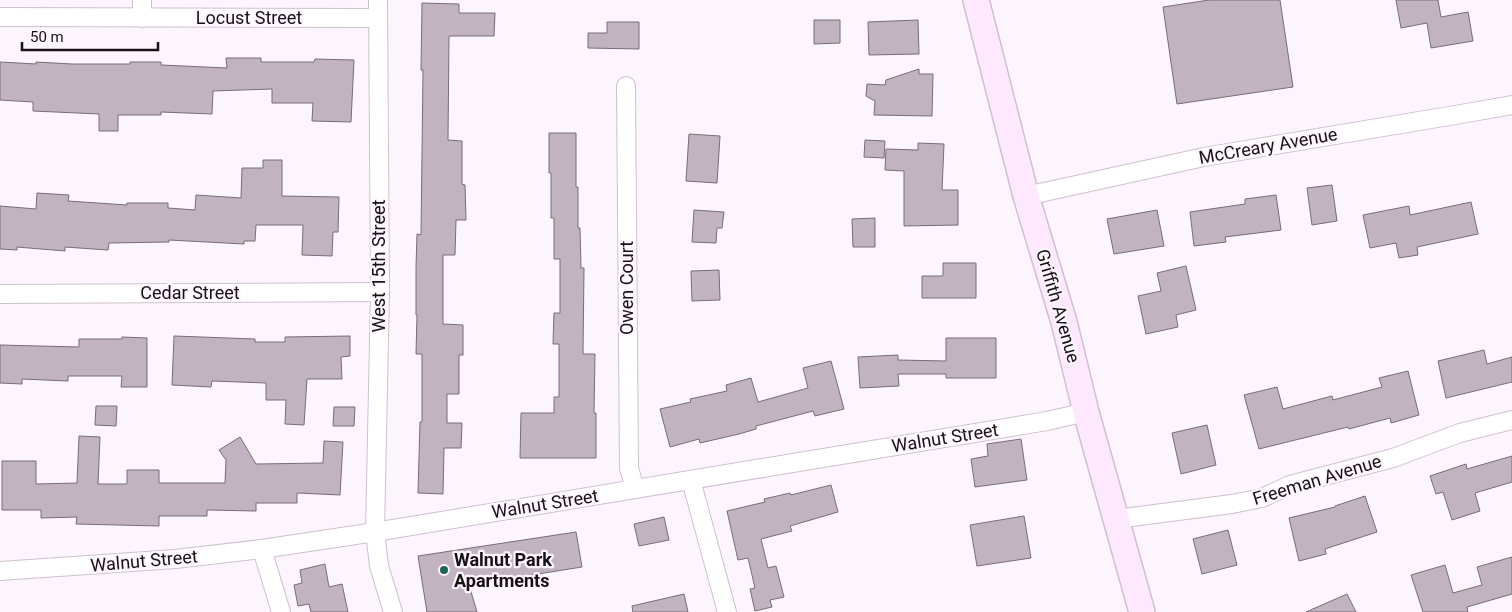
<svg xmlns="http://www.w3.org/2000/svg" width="1512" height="612" viewBox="0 0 1512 612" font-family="Roboto,sans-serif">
<rect width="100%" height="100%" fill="#fdf5fd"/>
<g fill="#c1b4c0" stroke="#786c77">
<polygon points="1209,0 1280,0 1293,87 1177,104 1163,7"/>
<polygon points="1396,0 1438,0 1441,17 1468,12 1473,41 1431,48 1427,23 1401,28"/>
<polygon points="422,3 459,4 459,13 495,13 494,36 449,36 448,140 462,141 462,184 465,185 466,220 456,220 455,255 443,255 443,324 463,325 463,355 459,355 459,394 447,394 447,423 462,423 461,448 444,448 443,494 418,493 420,422 422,422 422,354 416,354 417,315 416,315 416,267 417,234 421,235 423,70 421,70"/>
<polygon points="814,20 840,20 840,43 814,44"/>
<polygon points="918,20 919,54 869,55 868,22"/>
<polygon points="607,22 639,22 639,49 588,48 588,33 607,33"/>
<polygon points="226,58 261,58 261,62 314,62 315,59 354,60 351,122 312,121 313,103 272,103 272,89 213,91 212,114 161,112 161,115 118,115 118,131 99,131 99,114 33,111 33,102 0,100 0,62 36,64 36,62 72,64 130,64 130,62 161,62 161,65 227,68"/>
<polygon points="919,69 919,74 933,74 932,116 874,115 875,101 866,96 867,84 885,85 886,80"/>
<polygon points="549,133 576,133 576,187 578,187 578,228 580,228 581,268 584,268 583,354 595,354 594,413 596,413 596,458 520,458 521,413 554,413 554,397 559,397 559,344 553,344 554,313 560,313 560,259 554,259 554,218 551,218 551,173 549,173"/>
<polygon points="689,134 720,136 717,183 686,181"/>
<polygon points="865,140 885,141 884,158 864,157"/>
<polygon points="918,143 944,144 942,190 958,190 958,225 904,226 904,171 885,170 886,149 918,150"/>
<polygon points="263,160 282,160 282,196 339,197 338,232 333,232 332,256 302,255 303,225 256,225 255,241 244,241 244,244 169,240 169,242 109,243 108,250 65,247 65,251 17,247 17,250 0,249 0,206 36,209 37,193 69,195 68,201 127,205 127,203 168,203 168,208 195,210 196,195 241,198 242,168 263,168"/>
<polygon points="1332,185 1337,221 1312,225 1307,188"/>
<polygon points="1276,195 1281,230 1225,237 1226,242 1194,246 1190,212 1245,204 1245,199"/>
<polygon points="1471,202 1478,234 1417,247 1418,255 1399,258 1396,243 1370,248 1363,215 1409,206 1410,215"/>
<polygon points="694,210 724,212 722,228 717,228 716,243 692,242"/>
<polygon points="1157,210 1164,246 1114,254 1107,219"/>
<polygon points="875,218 875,247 853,247 852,219"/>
<polygon points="943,263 976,263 976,298 922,298 922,276 943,276"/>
<polygon points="1186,266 1196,310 1176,315 1178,327 1146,334 1138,296 1161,291 1157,273"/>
<polygon points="719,270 720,300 692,301 691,271"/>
<polygon points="174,336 255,339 255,342 285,342 285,337 350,336 350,356 341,357 342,379 307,379 304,425 285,424 286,400 266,400 266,383 212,381 211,387 172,385"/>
<polygon points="122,337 147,338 147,387 121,387 122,376 68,376 68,381 22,379 22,384 0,383 0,345 79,347 79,339 122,339"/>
<polygon points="946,338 996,338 996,378 946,378 946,374 898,374 899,386 860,388 858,357 898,355 898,360 946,361"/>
<polygon points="1484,350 1487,364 1512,357 1512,382 1446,398 1438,361"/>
<polygon points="831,361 844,409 815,416 813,411 756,426 756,429 739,434 700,443 699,439 670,447 660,409 691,402 690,399 727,391 726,385 751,378 758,402 808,388 803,368"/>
<polygon points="1408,371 1419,415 1391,423 1390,418 1349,429 1348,427 1259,449 1244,395 1277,387 1283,409 1332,396 1333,400 1382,387 1379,378"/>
<polygon points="96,406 117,406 116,426 95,425"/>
<polygon points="334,407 355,407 354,426 333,426"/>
<polygon points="1207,425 1216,465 1181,474 1172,433"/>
<polygon points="79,436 100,437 98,484 127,484 127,470 159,470 159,483 225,483 226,460 219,450 240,437 256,464 323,463 324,441 343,442 340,495 297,493 297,503 256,503 256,511 207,510 207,516 159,516 159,526 76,524 77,517 41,518 41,510 2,510 2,461 36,461 36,484 77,483"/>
<polygon points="1021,439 1027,480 975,487 971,459 988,456 987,444"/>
<polygon points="1512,456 1512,482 1475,493 1480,511 1452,520 1443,492 1436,494 1430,476 1466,464 1467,469"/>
<polygon points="831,485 838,512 790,526 792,531 761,539 768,568 776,566 784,597 770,600 772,607 755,611 750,589 755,588 748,558 738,560 727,511 765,502 764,499 790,493 791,495"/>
<polygon points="1365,496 1377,532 1325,549 1326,554 1299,561 1289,518 1335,507 1335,506"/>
<polygon points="1024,516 1031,558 977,566 970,525"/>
<polygon points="664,517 669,540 639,546 634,524"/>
<polygon points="1228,530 1237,565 1202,574 1193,539"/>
<polygon points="576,532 582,567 469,585 477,612 427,612 418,556"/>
<polygon points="1512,557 1512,594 1467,607 1468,612 1423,612 1411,575 1445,565 1453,593 1482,585 1477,567"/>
<polygon points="325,564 329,587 342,584 348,612 311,612 309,604 298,606 294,585 302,583 300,570"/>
<polygon points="684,594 688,612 633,612 632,606"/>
<polygon points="1347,594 1356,612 1306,612"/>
</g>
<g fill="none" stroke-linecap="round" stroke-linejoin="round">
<g stroke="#cec1cd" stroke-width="20">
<g id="street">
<polyline points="378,0 380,292 375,532 379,566 393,612"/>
<polyline points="0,17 378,18"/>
<polyline points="142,18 142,0"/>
<polyline points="626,86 629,468 635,489"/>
<polyline points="1026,196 1204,157 1461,114 1512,105"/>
<polyline points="0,294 380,292"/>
<polyline points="691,480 727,612"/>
<polyline points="1116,519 1232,504 1262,498 1290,485 1393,458 1460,433 1512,420"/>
<polyline points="262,549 281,612"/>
<polyline points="0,571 175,559 262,549 375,532 1047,421 1086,412"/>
</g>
</g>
<g stroke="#cec1cd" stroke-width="28">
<polyline id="secondary" points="976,0 1026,196 1064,322 1086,412 1142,612"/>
</g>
<use href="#street" stroke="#fff" stroke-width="18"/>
<use href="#secondary" stroke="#fee8fd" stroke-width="25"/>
</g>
<circle fill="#1d6458" stroke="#fdf5fd" stroke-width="2" cx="444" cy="570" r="5"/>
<g text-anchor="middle" stroke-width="4.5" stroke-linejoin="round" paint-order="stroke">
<g font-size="18" fill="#161115" stroke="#fdf5fd">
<text x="249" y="24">Locust Street</text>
<text transform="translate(1268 146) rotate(-10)" y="6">McCreary Avenue</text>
<text transform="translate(379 266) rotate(-90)" y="6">West 15th Street</text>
<text transform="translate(627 288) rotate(-90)" y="6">Owen Court</text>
<text x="190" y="299">Cedar Street</text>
<text transform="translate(1058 306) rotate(74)" y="6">Griffith Avenue</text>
<text transform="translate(945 438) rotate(-9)" y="6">Walnut Street</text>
<text transform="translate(1317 480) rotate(-17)" y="6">Freeman Avenue</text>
<text transform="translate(545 504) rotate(-9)" y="6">Walnut Street</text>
<text transform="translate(144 561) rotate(-5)" y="6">Walnut Street</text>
</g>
<g font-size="18" font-weight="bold" fill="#161115" stroke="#fdf5fd" text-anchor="start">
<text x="454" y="566">Walnut Park<tspan x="454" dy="21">Apartments</tspan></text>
</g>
</g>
<path d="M22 42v8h136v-8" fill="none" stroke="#161115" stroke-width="2.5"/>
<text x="30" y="42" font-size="15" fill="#161115" stroke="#fdf5fd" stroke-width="4" paint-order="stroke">50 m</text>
</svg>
